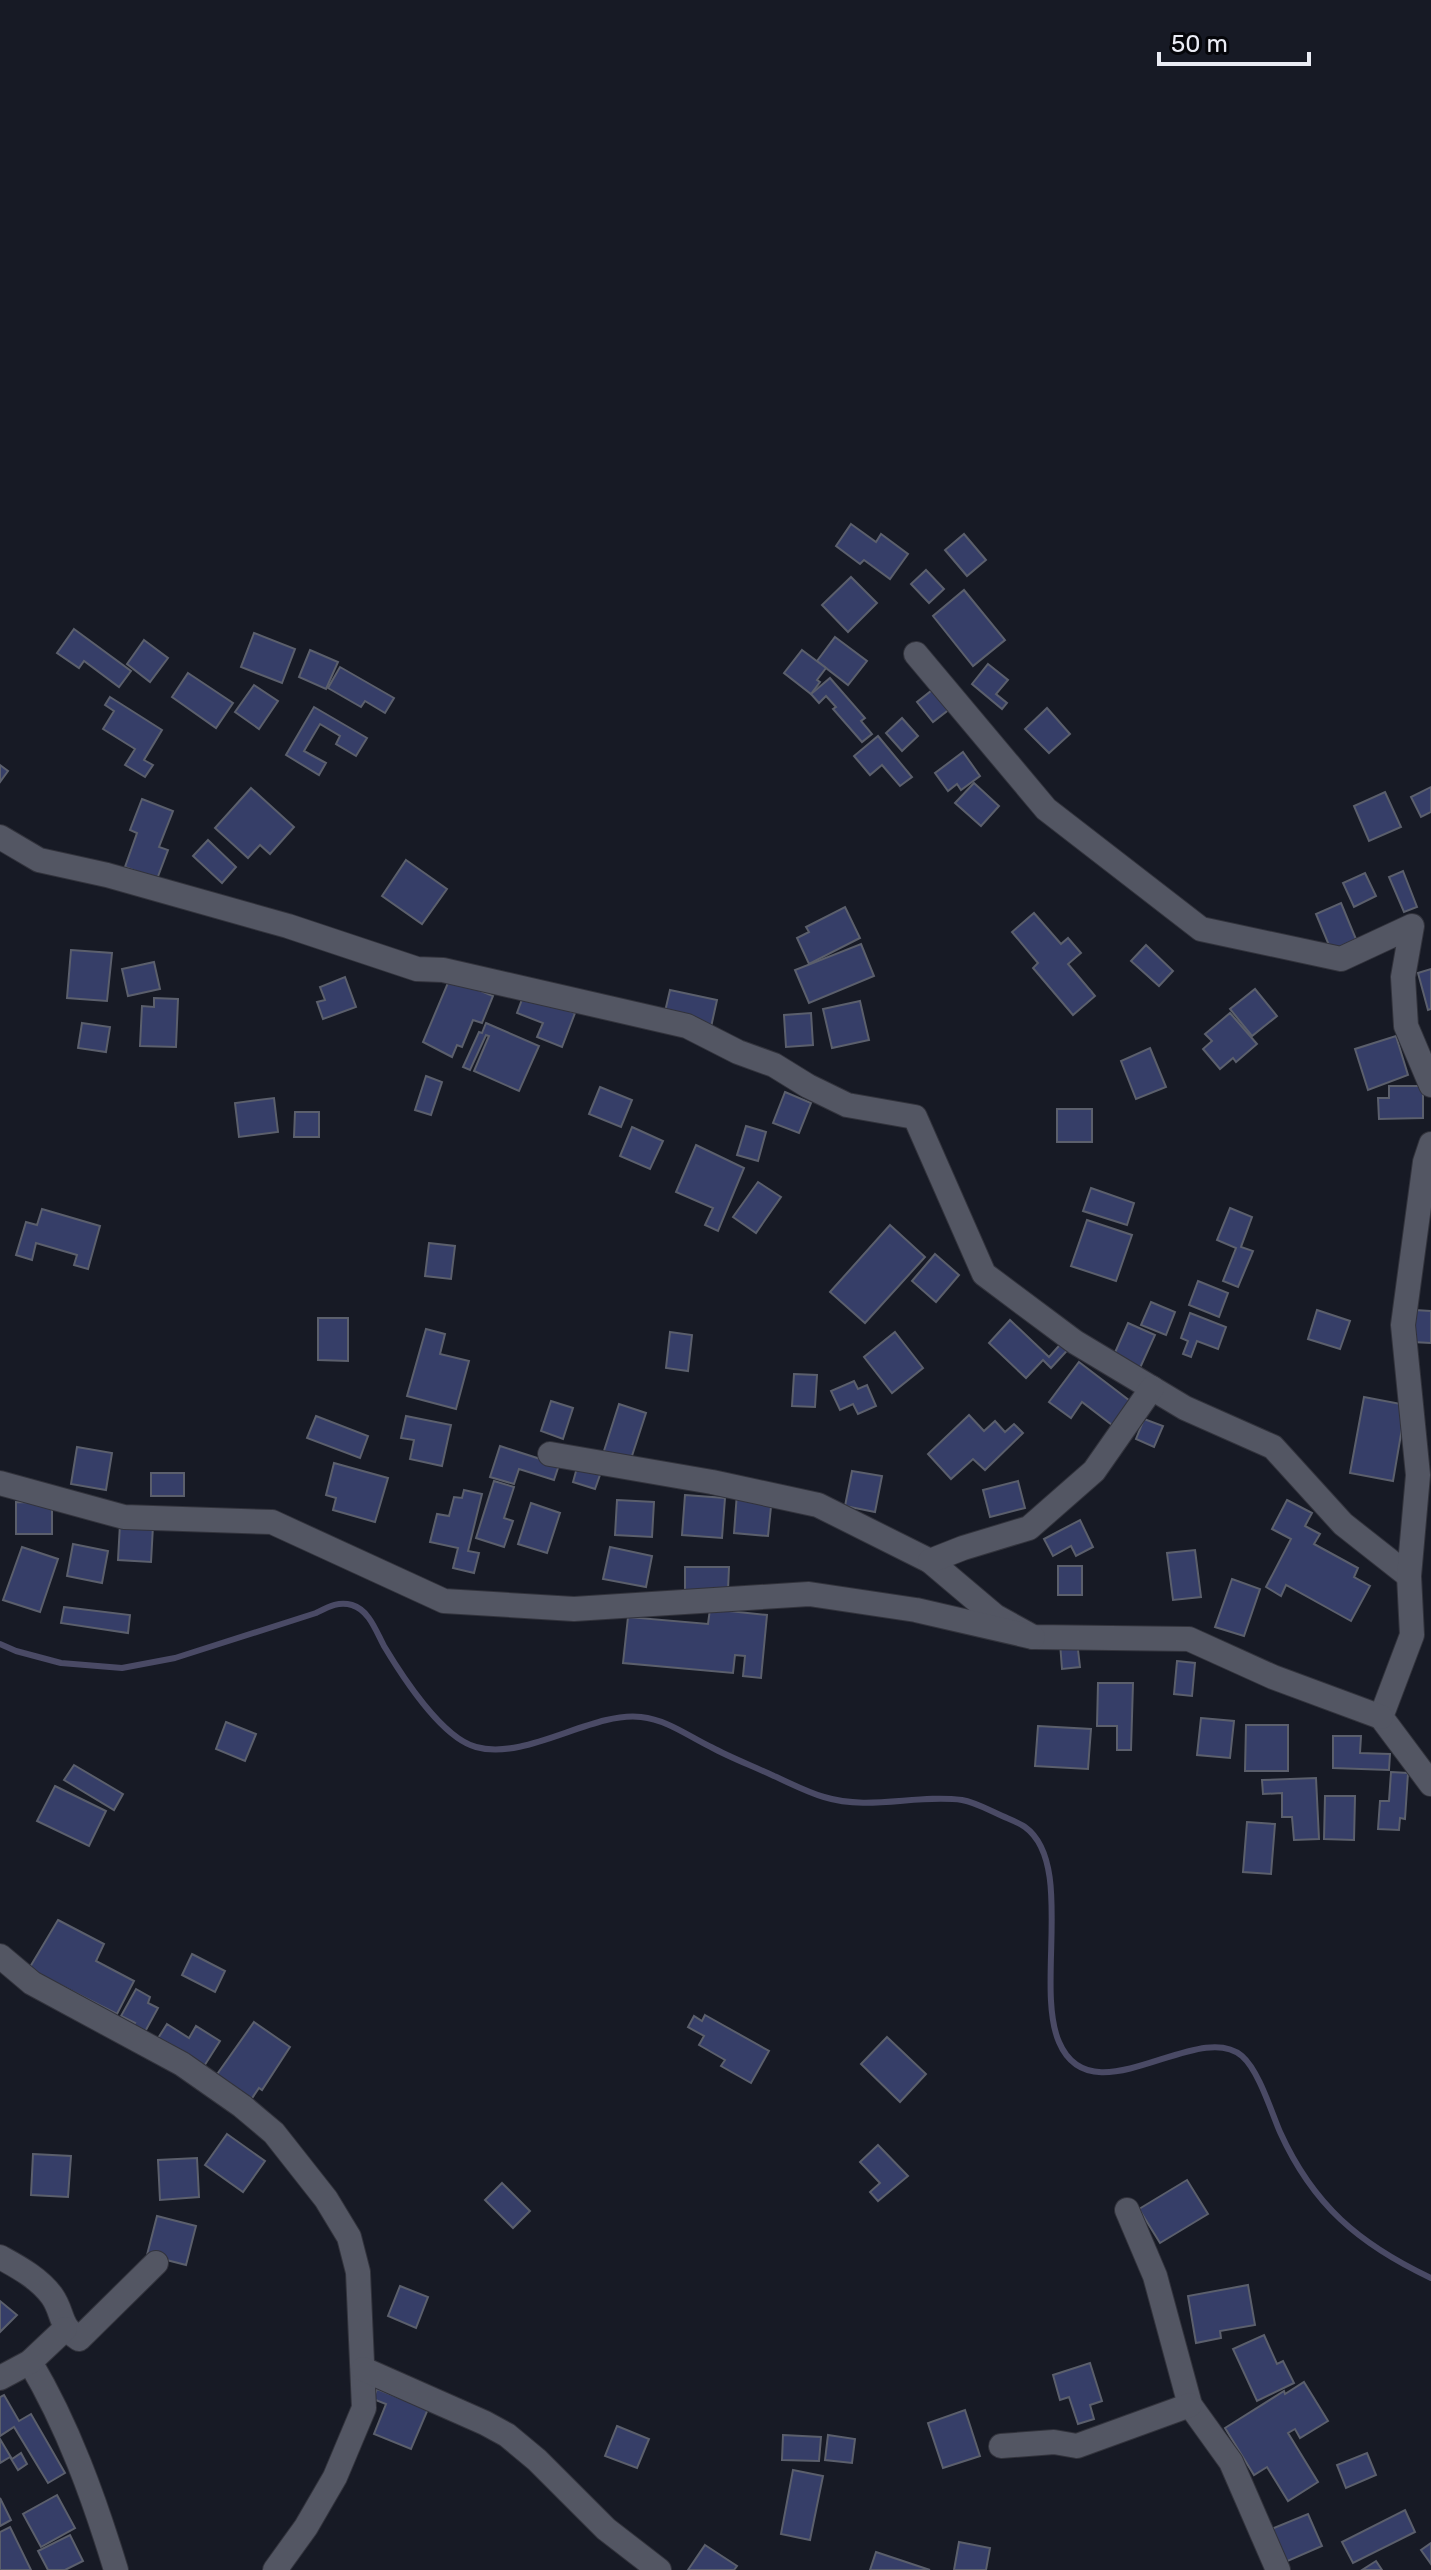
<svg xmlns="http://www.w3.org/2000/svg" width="1431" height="2570" viewBox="0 0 1431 2570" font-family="Rubik,sans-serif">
<rect width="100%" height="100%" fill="#171a25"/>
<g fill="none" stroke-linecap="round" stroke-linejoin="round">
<path stroke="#4a4a65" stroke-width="6" d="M0 1644 16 1651 61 1663 122 1668 175 1658 316 1613C328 1607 338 1601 352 1605 369 1610 376 1631 384 1646 402 1676 442 1738 476 1747 526 1761 593 1711 641 1717 668 1720 688 1736 711 1747 731 1758 753 1766 774 1776 790 1783 807 1792 824 1797 869 1811 916 1794 962 1800 974 1802 987 1809 998 1814 1006 1818 1018 1822 1025 1827 1075 1863 1035 1987 1059 2042 1092 2120 1198 2018 1242 2056 1259 2071 1271 2111 1280 2132 1313 2205 1359 2244 1431 2278"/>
</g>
<g fill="#363e68" stroke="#5b5f6c" stroke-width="2">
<polygon points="851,524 876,542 881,534 908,554 890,579 864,560 860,564 836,546"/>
<polygon points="964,534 986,560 967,576 945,550"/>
<polygon points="926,570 944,589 929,603 911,584"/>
<polygon points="851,577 877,603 848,632 822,605"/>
<polygon points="964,590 1005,640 973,666 933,616"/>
<polygon points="74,629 131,671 119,687 84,661 79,668 57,653"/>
<polygon points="254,633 295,649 282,683 241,667"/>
<polygon points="835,637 867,661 848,685 817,661"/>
<polygon points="144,640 168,658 150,682 127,664"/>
<polygon points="310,650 338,662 326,689 299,677"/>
<polygon points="802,650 826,668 817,680 820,682 811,694 784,673"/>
<polygon points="988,664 1008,680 996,694 1007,703 1002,709 972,684"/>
<polygon points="340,667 394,698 385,713 365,701 361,707 328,688"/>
<polygon points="188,673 233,703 216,728 172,697"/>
<polygon points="830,678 865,718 861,721 872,734 862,742 833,709 836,707 826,696 819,703 811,694"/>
<polygon points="254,685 278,701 259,729 235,712"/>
<polygon points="936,687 951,708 933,722 917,702"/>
<polygon points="110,697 162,730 144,760 153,765 145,777 125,765 135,749 103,729 114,711 105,705"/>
<polygon points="314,707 367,738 356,756 336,744 340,736 320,724 304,751 326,763 319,775 286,755"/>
<polygon points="1047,708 1070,734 1049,753 1025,729"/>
<polygon points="902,718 918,736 902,751 886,733"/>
<polygon points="878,736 912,777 900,786 882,765 870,775 854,756"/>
<polygon points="963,752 980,776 961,790 957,784 948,791 935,773"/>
<polygon points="0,765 8,771 0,782"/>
<polygon points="974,783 999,806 981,826 955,803"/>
<polygon points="1431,787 1431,812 1421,817 1411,797"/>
<polygon points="251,788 294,827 270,854 260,845 248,858 215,828"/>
<polygon points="1385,792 1401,827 1369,841 1354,806"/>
<polygon points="142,799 173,811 159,847 168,850 157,879 125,867 137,833 130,830"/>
<polygon points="208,840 236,867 222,883 193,856"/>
<polygon points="406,860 447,889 422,924 382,896"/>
<polygon points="1403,871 1417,907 1404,912 1389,877"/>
<polygon points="1365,873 1376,896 1354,907 1343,883"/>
<polygon points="1341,903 1358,944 1333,955 1316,914"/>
<polygon points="845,907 860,938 809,964 797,938 809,932 806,927"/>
<polygon points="1034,913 1061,944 1068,938 1081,953 1068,964 1095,996 1073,1015 1033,968 1038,963 1012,932"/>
<polygon points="861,944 874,976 809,1003 795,970"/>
<polygon points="1146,945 1173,971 1159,986 1131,961"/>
<polygon points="71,950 112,953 107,1001 67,998"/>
<polygon points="154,962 160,989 128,996 122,969"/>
<polygon points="1431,969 1431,1009 1428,1010 1418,973"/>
<polygon points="345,977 356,1007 323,1019 317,1002 325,1000 320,987"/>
<polygon points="450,978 493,996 482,1023 473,1020 462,1047 457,1045 452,1057 423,1042"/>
<polygon points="1255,989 1277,1016 1252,1036 1230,1009"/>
<polygon points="670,990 717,1000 711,1027 664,1016"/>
<polygon points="524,994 575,1013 562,1047 537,1037 543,1023 517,1013"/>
<polygon points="154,998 178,999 176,1047 140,1046 142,1006 154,1007"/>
<polygon points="860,1001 869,1040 832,1048 823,1009"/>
<polygon points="811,1013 813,1045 786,1047 784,1015"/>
<polygon points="1230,1013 1257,1044 1236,1062 1233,1058 1220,1069 1203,1049 1212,1041 1205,1034"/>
<polygon points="82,1023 110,1027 106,1052 78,1048"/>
<polygon points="486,1023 539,1046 519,1091 474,1071 489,1036 486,1035 470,1070 463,1067 479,1032 482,1033"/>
<polygon points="1396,1036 1408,1075 1368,1090 1355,1049"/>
<polygon points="1150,1048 1166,1087 1136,1099 1121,1061"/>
<polygon points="426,1076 442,1082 431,1115 415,1110"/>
<polygon points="1389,1086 1423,1086 1423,1118 1379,1119 1378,1098 1389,1098"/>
<polygon points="600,1087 632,1100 621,1127 589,1114"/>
<polygon points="785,1092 811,1103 799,1133 773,1123"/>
<polygon points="274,1098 278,1132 239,1137 235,1103"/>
<rect x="1057" y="1109" width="35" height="33"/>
<polygon points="295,1112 319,1112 319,1137 294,1137"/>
<polygon points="746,1126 766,1132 758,1161 737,1155"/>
<polygon points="632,1127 663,1141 650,1169 620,1156"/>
<polygon points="696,1145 744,1168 718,1231 705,1225 713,1208 676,1192"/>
<polygon points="758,1182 781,1197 756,1233 733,1217"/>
<polygon points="1091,1188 1134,1203 1127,1225 1083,1211"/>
<polygon points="1230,1208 1252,1217 1241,1247 1253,1251 1238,1287 1223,1281 1236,1248 1217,1240"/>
<polygon points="42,1209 100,1226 88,1269 74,1265 77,1255 36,1243 32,1260 16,1255 26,1222 37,1225"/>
<polygon points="1087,1220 1132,1235 1116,1281 1071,1266"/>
<polygon points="890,1225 925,1257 865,1323 830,1292"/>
<polygon points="429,1243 455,1246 451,1279 425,1276"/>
<polygon points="935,1254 959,1275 936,1302 912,1281"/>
<polygon points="1198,1281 1228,1293 1219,1317 1189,1305"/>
<polygon points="1151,1302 1175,1312 1166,1335 1141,1325"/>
<polygon points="1317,1310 1350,1321 1340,1349 1308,1339"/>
<polygon points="1415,1310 1431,1311 1431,1343 1413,1342"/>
<polygon points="1190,1313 1226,1327 1218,1349 1197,1341 1191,1357 1183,1354 1188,1341 1181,1338"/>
<polygon points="318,1318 348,1318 348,1361 318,1360"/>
<polygon points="1010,1320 1049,1357 1066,1338 1073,1344 1051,1368 1043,1360 1026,1378 989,1343"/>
<polygon points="1128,1323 1155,1335 1140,1368 1113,1357"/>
<polygon points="426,1329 445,1334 440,1354 469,1361 456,1409 407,1396"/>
<polygon points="670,1332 692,1335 688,1371 666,1368"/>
<polygon points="895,1332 923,1368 892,1393 864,1357"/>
<polygon points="1079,1362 1134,1404 1116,1428 1082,1402 1071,1418 1049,1402"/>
<polygon points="794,1374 817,1375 815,1407 792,1406"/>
<polygon points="854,1381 858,1389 867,1385 876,1406 858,1414 853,1404 840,1410 831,1391"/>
<polygon points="1364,1397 1406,1405 1393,1481 1350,1473"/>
<polygon points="551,1401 573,1408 563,1439 541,1431"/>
<polygon points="619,1404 646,1413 629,1465 602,1457"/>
<polygon points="969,1415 984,1431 995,1421 1005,1432 1014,1424 1023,1433 985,1470 973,1459 951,1479 928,1454"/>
<polygon points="316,1416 368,1436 360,1458 307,1438"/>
<polygon points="406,1416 451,1425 442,1466 410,1459 414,1440 401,1438"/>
<polygon points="1144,1419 1163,1426 1154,1447 1136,1439"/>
<polygon points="500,1446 559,1465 554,1480 519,1469 514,1484 490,1477"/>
<polygon points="77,1447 112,1453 106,1490 71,1484"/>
<polygon points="334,1463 388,1478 375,1522 333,1510 336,1498 326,1495"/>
<polygon points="578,1464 601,1472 595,1489 573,1482"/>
<polygon points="852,1471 882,1476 875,1512 845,1506"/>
<rect x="151" y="1473" width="33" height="23"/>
<polygon points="494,1481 514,1487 504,1518 513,1521 504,1547 476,1538"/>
<polygon points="1018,1481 1025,1508 990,1517 983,1490"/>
<polygon points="464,1490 482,1494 468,1551 479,1553 474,1573 453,1568 458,1548 430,1542 437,1514 449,1516 454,1497 462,1498"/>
<polygon points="737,1493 772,1497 768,1536 734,1533"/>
<polygon points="685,1495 725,1498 722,1538 682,1535"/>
<polygon points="617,1500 654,1502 652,1537 615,1535"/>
<polygon points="1287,1500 1312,1513 1305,1526 1320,1534 1314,1544 1358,1568 1354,1577 1370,1586 1351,1621 1286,1585 1281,1596 1266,1587 1291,1539 1272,1529"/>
<polygon points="16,1502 52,1503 52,1534 16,1534"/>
<polygon points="531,1503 560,1513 547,1553 518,1544"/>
<polygon points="1080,1520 1093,1547 1076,1556 1071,1546 1053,1556 1044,1539"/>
<polygon points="120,1524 153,1526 151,1562 118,1560"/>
<polygon points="73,1544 108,1551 102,1583 67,1576"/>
<polygon points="22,1547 58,1559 40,1612 3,1600"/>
<polygon points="610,1547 652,1556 646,1587 603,1579"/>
<polygon points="1195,1550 1201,1597 1173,1600 1167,1553"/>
<rect x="1058" y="1566" width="24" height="29"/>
<polygon points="685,1567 729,1567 728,1590 685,1590"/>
<polygon points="1232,1579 1260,1589 1244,1636 1215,1627"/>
<polygon points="64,1607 130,1615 128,1633 61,1623"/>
<polygon points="710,1609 767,1615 761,1678 743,1676 745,1656 735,1655 733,1673 623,1663 628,1617 708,1624"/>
<polygon points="1077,1641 1080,1667 1062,1669 1060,1643"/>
<polygon points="1177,1661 1195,1663 1192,1696 1174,1694"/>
<polygon points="1098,1683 1133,1683 1131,1750 1117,1750 1117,1726 1097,1726"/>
<polygon points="1201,1718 1234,1721 1230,1758 1197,1755"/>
<polygon points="226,1722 256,1734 245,1761 216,1749"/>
<polygon points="1246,1725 1288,1725 1288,1771 1245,1771"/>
<polygon points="1038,1726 1091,1729 1088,1769 1035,1766"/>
<polygon points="1333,1736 1361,1736 1360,1753 1390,1754 1389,1770 1333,1768"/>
<polygon points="74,1765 123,1794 114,1810 64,1780"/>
<polygon points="1391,1772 1408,1773 1405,1819 1400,1818 1399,1830 1378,1829 1380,1801 1389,1801"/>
<polygon points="1316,1778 1319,1839 1294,1840 1292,1817 1282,1817 1282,1793 1263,1794 1262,1780"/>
<polygon points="55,1786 106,1811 89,1846 37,1821"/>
<polygon points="1325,1796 1355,1796 1354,1840 1324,1839"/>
<polygon points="1247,1822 1275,1824 1271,1874 1243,1872"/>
<polygon points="58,1920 104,1944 96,1961 134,1981 117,2014 54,1982 27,1972"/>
<polygon points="192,1954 225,1971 215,1992 182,1975"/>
<polygon points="136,1989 150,1997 148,2003 158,2008 141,2039 129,2032 135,2023 121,2016"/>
<polygon points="705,2015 769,2051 751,2083 721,2066 725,2060 699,2045 704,2036 688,2027 694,2016 702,2021"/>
<polygon points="254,2022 290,2047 262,2090 259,2088 248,2104 213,2080"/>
<polygon points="167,2024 189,2038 196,2026 220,2041 201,2071 155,2043"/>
<polygon points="887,2037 926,2074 900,2102 861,2064"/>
<polygon points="227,2134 265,2161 243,2192 205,2165"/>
<polygon points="878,2145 908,2176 878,2201 870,2192 880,2183 860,2162"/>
<polygon points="33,2154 71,2156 68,2197 31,2195"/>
<polygon points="197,2158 199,2197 160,2200 158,2160"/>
<polygon points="1187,2180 1208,2214 1160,2243 1139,2209"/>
<polygon points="502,2183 530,2211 513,2228 485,2200"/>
<polygon points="157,2216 196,2226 186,2265 147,2255"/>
<polygon points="1248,2285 1255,2325 1220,2331 1221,2338 1196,2343 1188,2296"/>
<polygon points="400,2286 428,2297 416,2328 388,2316"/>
<polygon points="0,2301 17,2315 0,2332"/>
<polygon points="1264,2335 1277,2364 1283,2361 1294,2383 1257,2401 1233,2349"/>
<polygon points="1090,2363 1102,2401 1090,2405 1094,2419 1078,2424 1069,2397 1060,2400 1053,2375"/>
<polygon points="1304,2382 1328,2421 1300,2438 1295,2429 1288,2433 1318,2482 1288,2501 1267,2467 1254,2475 1225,2428 1284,2391 1285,2394"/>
<polygon points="377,2389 428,2409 411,2449 374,2434 386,2404 373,2399"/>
<polygon points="4,2395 19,2421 31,2414 65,2473 48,2483 14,2427 0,2436 0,2397"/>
<polygon points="965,2410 980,2456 943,2468 928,2423"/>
<polygon points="617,2426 649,2439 637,2468 605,2456"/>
<polygon points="783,2435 821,2437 819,2461 782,2460"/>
<polygon points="828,2435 855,2439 852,2463 825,2460"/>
<polygon points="0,2439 12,2459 21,2453 27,2464 18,2470 10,2457 0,2463"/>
<polygon points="1367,2453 1376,2475 1346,2488 1337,2465"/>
<polygon points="793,2470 823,2476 810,2540 781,2534"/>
<polygon points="57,2495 75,2528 41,2547 23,2514"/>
<polygon points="0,2498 11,2520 0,2526"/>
<polygon points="1405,2510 1415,2532 1353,2563 1342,2542"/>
<polygon points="1308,2514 1322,2546 1283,2563 1269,2530"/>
<polygon points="10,2527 31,2570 0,2570 0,2532"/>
<polygon points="70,2535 83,2561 65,2570 48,2570 38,2551"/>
<polygon points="959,2542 990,2548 986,2570 954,2570"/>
<polygon points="1431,2543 1431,2564 1421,2550"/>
<polygon points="705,2545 737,2566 734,2570 688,2570"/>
<polygon points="876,2552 930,2570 870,2570"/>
<polygon points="1376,2561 1382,2570 1362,2570"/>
</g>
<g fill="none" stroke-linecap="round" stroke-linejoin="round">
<g stroke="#32333c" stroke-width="26">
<g id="minor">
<polyline points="916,654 1046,809 1201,929 1341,959 1412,926 1403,977 1406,1026 1431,1085"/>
<polyline points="0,837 39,860 107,875 288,926 417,969 443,970 687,1026 738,1052 774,1065 808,1086 847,1105 915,1117 984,1274 1075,1342 1185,1408 1273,1447 1343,1524 1409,1576"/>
<polyline points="1431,1144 1425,1162 1403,1325 1418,1475 1409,1576 1412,1635 1381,1717 1431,1784"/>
<polyline points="550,1454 712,1482 818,1505 930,1561 995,1616 1033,1637 1189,1639 1273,1677 1381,1717"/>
<polyline points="0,1483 124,1517 272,1522 444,1601 574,1609 809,1594 916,1610 1033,1637"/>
<polyline points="930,1561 963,1548 1029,1528 1094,1471 1152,1388"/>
<polyline points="0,1956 32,1983 182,2064 242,2106 274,2133 326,2199 349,2237 358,2272 364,2408 335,2477 306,2527 275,2570"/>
<polyline points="1127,2210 1155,2276 1190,2405 1231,2462 1278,2570"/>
<path d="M0 2257C18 2267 39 2278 52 2296 64 2313 58 2325 79 2339L156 2263"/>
<path d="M30 2362C68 2426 94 2498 116 2570"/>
<polyline points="363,2369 485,2423 507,2435 537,2460 606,2529 659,2570"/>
<polyline points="0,2378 30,2362 65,2329"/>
<polyline points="1001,2446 1054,2442 1077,2446 1190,2405"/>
</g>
</g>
<use href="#minor" stroke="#535663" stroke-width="24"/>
</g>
<path d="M1159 52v12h150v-12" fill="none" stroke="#eaecf4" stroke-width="4"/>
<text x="1171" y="52" font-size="24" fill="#eaecf4" stroke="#05060a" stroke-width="6" paint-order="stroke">50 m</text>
</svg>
